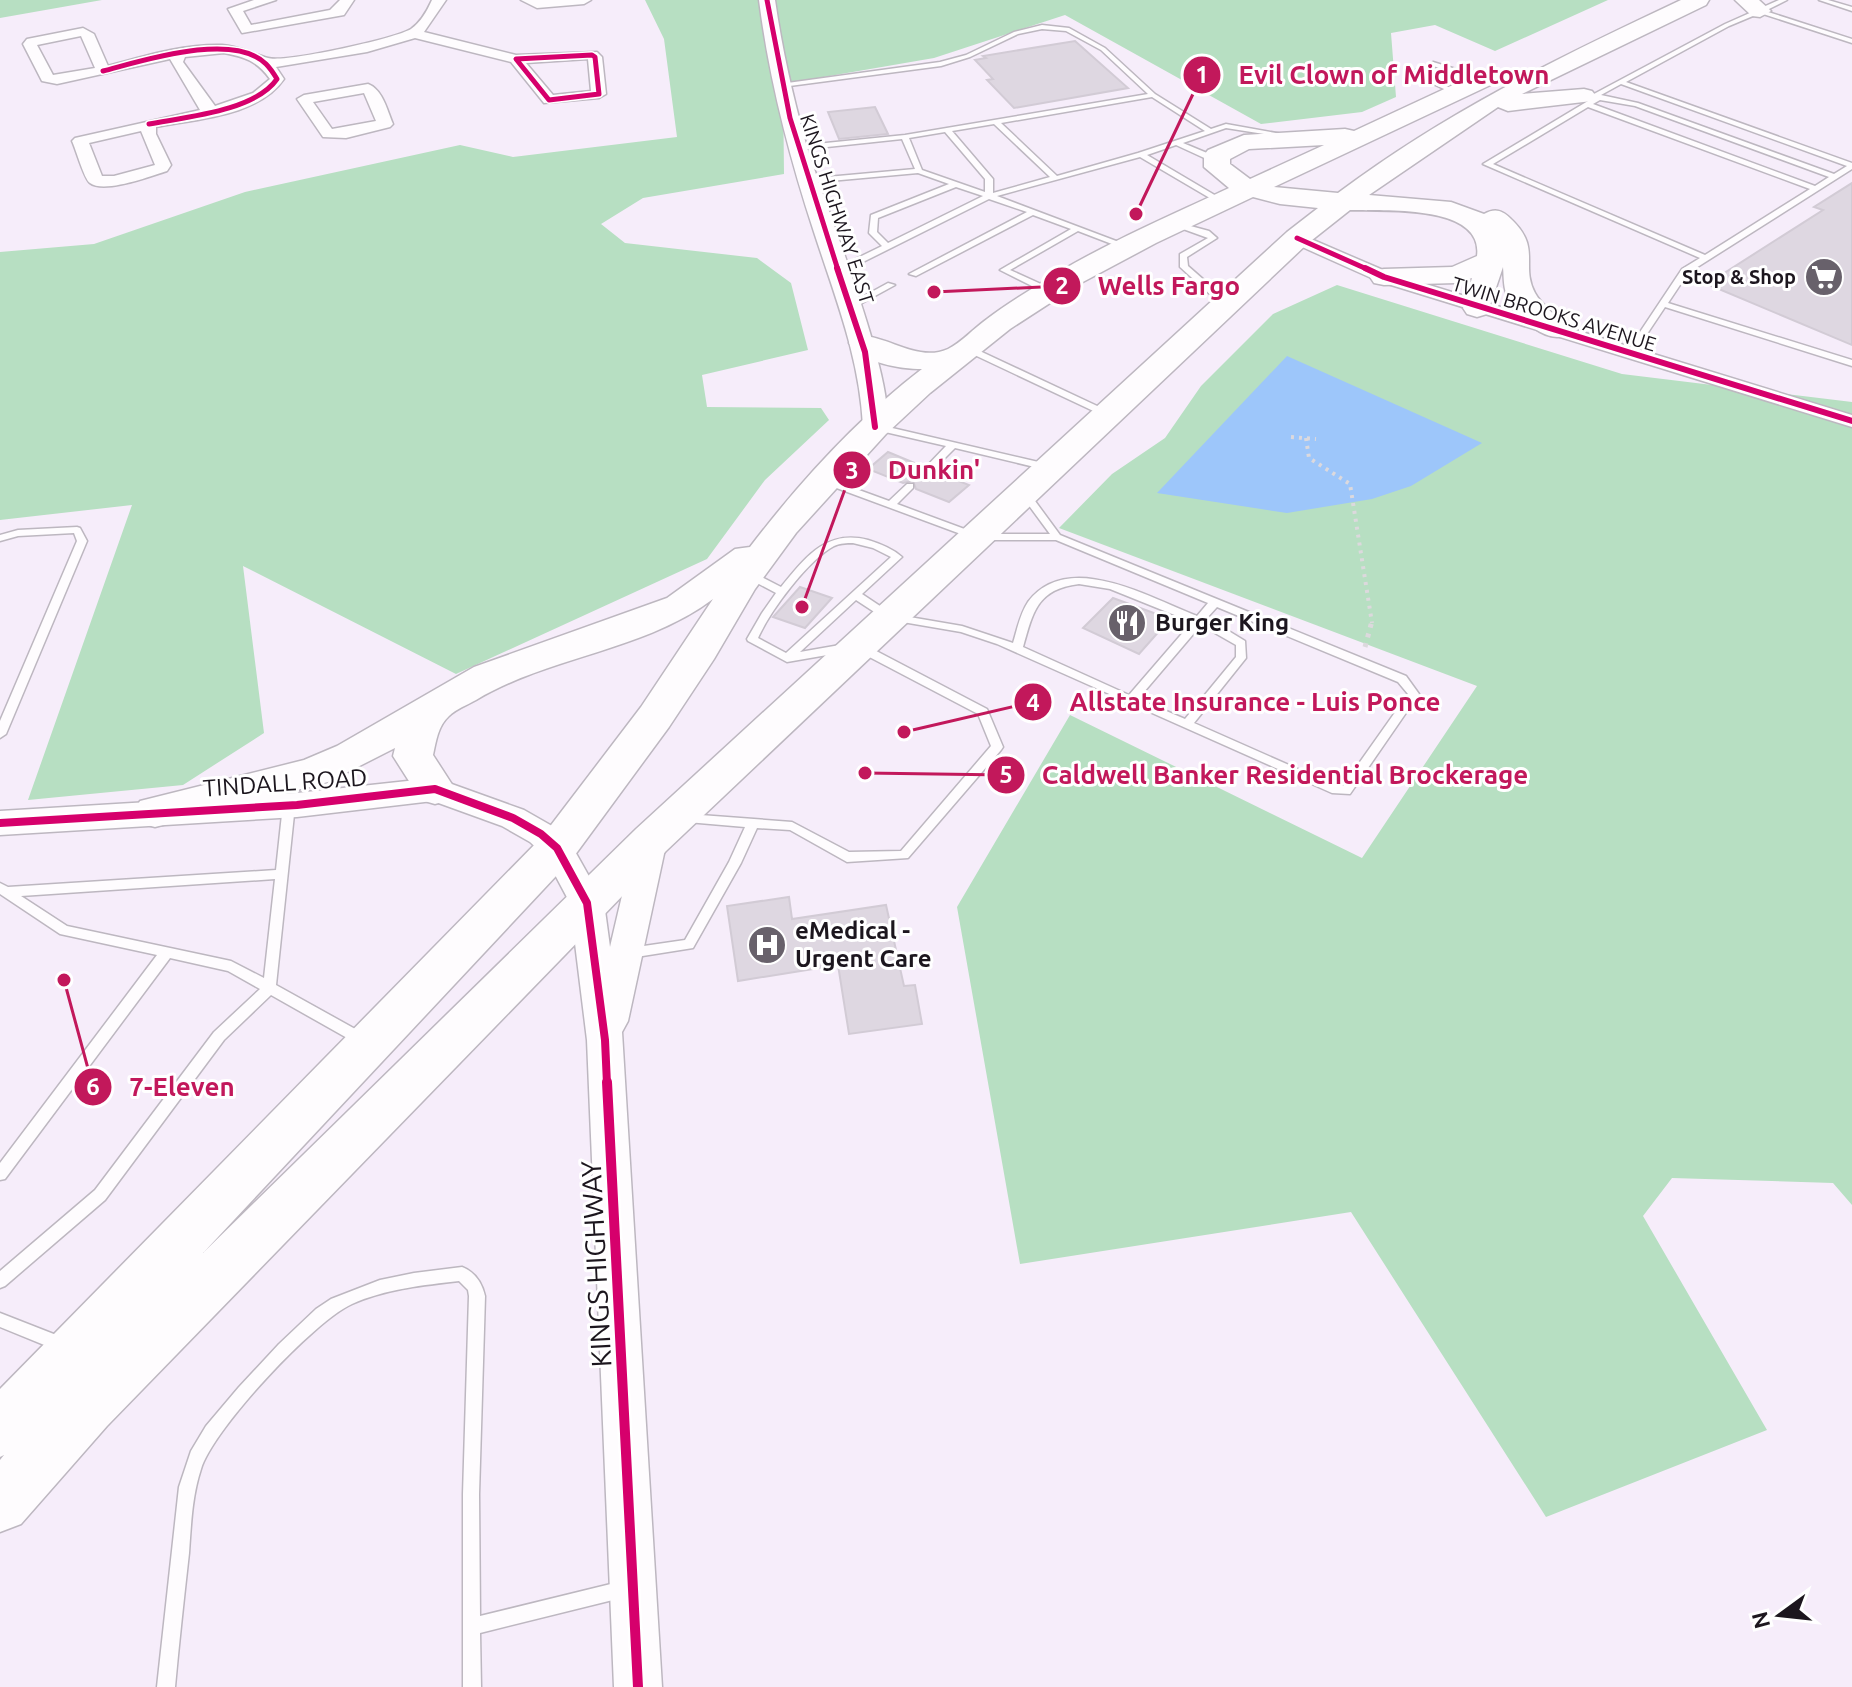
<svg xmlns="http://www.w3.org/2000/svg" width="1852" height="1687" viewBox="0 0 1852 1687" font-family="Ubuntu,sans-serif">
<rect width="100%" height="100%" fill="#f6edfa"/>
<g fill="#b7dfc2">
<polygon points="0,0 102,0 0,18"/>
<polygon points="645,0 1608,0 1495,51 1435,25 1391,33 1396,97 1362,112 1261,124 1065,15 934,58 783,84 784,174 643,198 601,224 625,243 757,258 791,283 808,350 702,375 707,407 821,408 829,420 765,480 707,559 456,674 243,566 264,733 183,785 28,800 132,505 0,520 0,252 94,244 245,192 460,145 513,157 677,137 664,39"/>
<polygon points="1337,285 1622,374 1852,402 1852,1205 1833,1183 1672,1178 1643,1216 1767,1430 1546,1517 1351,1212 1020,1264 957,907 1070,715 1362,858 1477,686 1059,528 1112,474 1165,438 1201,386 1273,314"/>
</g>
<polygon fill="#9dc6fa" points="1287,356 1482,443 1411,486 1372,499 1287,513 1157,493"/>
<g fill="#ded7e1" stroke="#d2cbd5" stroke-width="2">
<polygon points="1075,41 1128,88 1014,108 987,80 993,79 975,60 986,58 983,56"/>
<polygon points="875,107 888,134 839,139 828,112"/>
<polygon points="1852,183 1852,345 1707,284 1823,210 1814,207"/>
<polygon points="888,452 922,466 921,469 927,475 936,472 969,485 949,502 916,489 913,481 903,483 868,469"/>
<polygon points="800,587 832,598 805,628 773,617"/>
<polygon points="1113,598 1170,619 1139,654 1083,628"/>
<polygon points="789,897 792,919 886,905 904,986 915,985 922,1024 849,1034 838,965 738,981 727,906"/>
</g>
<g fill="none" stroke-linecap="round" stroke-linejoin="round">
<g stroke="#bdb7c0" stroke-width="3">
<g id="service">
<path d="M1779 0H1787L1765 11 1852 39V43L1760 13 1729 26 1626 82 1852 163V169L1688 273 1668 303 1852 360V366L1665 307 1633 355H1627L1626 353 1682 269 1700 258 1483 164 1593 98 1592 95 1725 24ZM1621 84 1847 166 1834 174 1638 103 1601 95ZM1600 100 1635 106 1829 177 1815 186 1593 104ZM1588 107 1810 189 1705 255 1493 164Z"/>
<polygon points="1819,0 1828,0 1852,7 1852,11"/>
<path d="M1042 25 1069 28 1105 48 1155 94 1211 129 1226 124 1293 136 1289 138 1226 128 1183 143 1219 158V162H1213L1176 145 1147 155 1223 200V204H1220L1140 157 997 196 1132 247 1125 249 1078 231 1010 270 1052 289V293H1046L1000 270 1071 229 1033 215 916 276 909 274 1027 212 989 199 841 273H835V269L882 246 869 233 871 215 949 184 918 173 808 183H805V179L915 169 902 139 799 150H796V146L905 135 1148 94 1101 50 1066 31 1042 29 1018 34 970 57 941 66 782 87 780 86V84L940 62 966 55 1014 32ZM1152 97 1205 131 1138 153 1057 176 1001 123ZM994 124 1050 177 993 193V179L952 131ZM945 132 985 179V192L922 170 909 138ZM956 187 983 196 888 243 877 232 878 218Z"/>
<polygon points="1433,62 1485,78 1486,79 1483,81 1433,66 1418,73 1457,91 1458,92 1455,94 1409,73"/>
<polygon points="1172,221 1209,231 1217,238 1187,257 1188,266 1229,302 1229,306 1223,306 1180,267 1180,254 1208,238 1172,225"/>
<polygon points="888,283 895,285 853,308 846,306"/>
<polygon points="967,345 1110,412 1111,414 1110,416 1104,416 964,350 963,348"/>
<polygon points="875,424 1047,464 1052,467 1047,470 955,448 932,471 929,472 924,469 946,446 872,429 872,425"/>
<path d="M826 478 889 501 907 484H913V488L897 504 978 534H1050L1019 492 1021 490H1027L1060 535 1406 676 1419 694 1350 794 1332 793 997 644 961 632 885 619 856 600 800 652 857 642 861 643 987 709 1003 747 1001 750 908 858 847 862 790 830 757 828 741 863 693 948 630 958 625 957 624 953 625 949 630 948 685 940 729 862 745 827 687 822 681 818 683 815 687 814 792 822 849 852 901 851 991 746 978 714 856 650 787 662 748 641 747 639 762 613 776 593 744 576V572H752L781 587C805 558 826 529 868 540 881 544 893 549 902 557L862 594 892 614 962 626 1013 643C1017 630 1020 614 1028 602 1068 549 1150 598 1197 616L1208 603 1056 540H977L823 483V479ZM853 543 873 548 891 557 786 653 758 638C770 611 808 560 834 546 841 543 846 543 853 543ZM1079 584 1110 589 1192 622 1129 695 1023 647C1033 612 1037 589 1079 584ZM1217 607 1398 682 1408 694 1343 786 1334 785 1194 723 1246 658 1245 641 1227 630 1206 619ZM1201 625 1236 645V657L1185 719 1138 699Z"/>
<polygon points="77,527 80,528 87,541 6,734 0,738 0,721 77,541 74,533 18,536 0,541 0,535 18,530"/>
<path d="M289 801 295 805 276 985 366 1035 368 1039 366 1043 361 1045 356 1043 271 995 224 1040 105 1200 5 1286 0 1288V1271L95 1190 214 1032 260 989 228 971 170 958 5 1179 0 1180V1163L157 955 60 934 0 894V883L8 887 276 870 283 805ZM275 879 264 978 231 961 67 926 21 896Z"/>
<path d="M462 1267C475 1272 482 1283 485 1296L479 1494 480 1616 623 1581 629 1584 632 1590 629 1596 480 1633 481 1687H463V1494L469 1296 468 1290 459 1281C424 1285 385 1289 352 1304 314 1321 213 1429 201 1469 192 1496 191 1525 189 1553 184 1598 179 1642 175 1687H157L179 1487 191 1451 206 1426 239 1387 279 1344 316 1309 331 1299 380 1280 414 1273Z"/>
<polygon points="0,1313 69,1340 72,1345 69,1350 64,1353 0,1327"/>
</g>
</g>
<g stroke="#bdb7c0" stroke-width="3">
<g id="minor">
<polygon points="254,0 276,0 243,11 251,25 330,10 340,0 354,0 344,15 242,33 228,9"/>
<path d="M432 0H446L424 32 516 55 597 52 602 57 606 94 599 98 544 103 511 62 415 38 367 52 276 67 284 79C259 116 197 119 156 127V134L171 165 167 171C151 176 104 194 90 183 84 179 76 149 72 141L75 138 200 110 170 59 57 84 42 81 23 44 27 39 83 28 94 34 108 66C145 56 183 44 222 45 240 46 252 54 268 58 284 63 394 39 411 29 421 22 427 11 432 0ZM81 36 95 68 53 75 37 45ZM224 53C245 57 257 61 270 79L253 93 215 106 183 62 185 57ZM588 59 591 91 553 95 526 63ZM141 131 155 165 114 176H102L89 143Z"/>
<polygon points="521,0 591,0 584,4 537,8"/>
<path d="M368 84C383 90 387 110 393 124L390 127 346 138 323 137 297 99 304 95ZM364 93 376 121 332 129 313 102Z"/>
<polygon points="1297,233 1390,273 1852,415 1852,427 1378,281 1291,242 1289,238 1291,234"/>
</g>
</g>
<g stroke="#bdb7c0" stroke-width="3">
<g id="tertiary">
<path d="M759 0H775C782 49 793 97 806 144 819 190 905 401 884 432H866L863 427C860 358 835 297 814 232 789 156 769 79 759 0Z"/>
<polygon points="435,778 524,810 552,826 568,839 604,903 610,947 635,840 640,831 651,828 662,831 667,840 628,1021 622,1032 662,1687 614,1687 587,1040 570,903 545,856 530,842 502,826 433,801 297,817 0,835 0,811 297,793"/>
</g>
</g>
<g stroke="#bdb7c0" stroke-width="3">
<g id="trunk">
<path d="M1681 0H1709L1706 5 1522 94 1584 89 1592 91 1596 96 1592 101 1508 111 1498 107 1369 195 1451 202 1484 214C1495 208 1502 210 1511 219 1542 248 1520 265 1535 293 1542 307 1560 317 1569 330L1564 336C1543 342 1519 318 1509 299 1503 290 1504 278 1503 267L1487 314 1477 317 1467 314 1463 308 1472 278 1456 283 1384 285 1374 283 1370 277 1374 271 1384 269 1452 267 1477 256C1484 204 1384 211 1350 210L1307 244 666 851 107 1426 21 1524 0 1532V1460L4 1455 0 1457V1389L542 837 641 707 713 599C644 651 549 656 476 700 467 705 456 709 449 716 438 726 436 741 433 755L455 789 449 800 435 804 421 800 393 756 395 748 328 782 155 827 140 823 134 812 140 801 304 760 337 746 474 667 667 598 735 549 750 547C799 483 858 418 922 369 900 369 863 363 849 343L853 337C882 330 915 364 948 349 961 343 974 328 987 319 1009 302 1035 287 1059 272 1113 240 1172 215 1229 188L1204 167V155L1208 150 1244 135 1345 129 1354 131 1483 71H1499L1503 76 1499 81 1274 187 1338 193C1449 110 1556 59 1681 0ZM1324 145 1250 179 1230 164V159L1249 149ZM1253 197 1280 204 1318 208 1287 232 636 829 203 1253 572 859 669 727 714 659 755 589 796 533 886 434 930 393 1010 329 1081 283 1156 243Z"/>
<polygon points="1735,0 1759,0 1771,11 1760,17 1752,16"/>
</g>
</g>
<g stroke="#dcd9dd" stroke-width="4" stroke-dasharray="3 5" stroke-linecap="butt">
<polyline points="1291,437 1316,439"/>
<polyline points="1306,438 1309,458 1350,484 1372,623"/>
</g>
<polyline stroke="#dcd9dd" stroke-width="5" stroke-dasharray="4 6" stroke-linecap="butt" points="1365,647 1372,621"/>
<use href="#service" fill="#fefcfe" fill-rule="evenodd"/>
<use href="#minor" fill="#fefcfe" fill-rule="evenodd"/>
<use href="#tertiary" fill="#fefcfe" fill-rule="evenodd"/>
<use href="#trunk" fill="#fefcfe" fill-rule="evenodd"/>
<g stroke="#fff" stroke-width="8">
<g id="cycleway-far3">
<polyline points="767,0 790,118 838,270"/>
<polygon points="592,55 595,57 599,94 549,100 516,59"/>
<path d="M103 71C142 61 233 31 266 64 270 68 274 74 277 79 255 111 186 117 149 124"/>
<polyline points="1297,238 1369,270"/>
</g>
</g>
<g stroke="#fff" stroke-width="10">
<g id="cycleway-far2">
<polyline points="837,268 865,352 875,427"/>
<polyline points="1365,268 1384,277 1852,421"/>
</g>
</g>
<g stroke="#fff" stroke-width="13">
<polyline id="cycleway-far1" points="0,823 297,805 435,789 513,818 541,834 557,848 587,903 605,1040 607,1084"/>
</g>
<g stroke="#fff" stroke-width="15">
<polyline id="cycleway" points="607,1082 638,1687"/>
</g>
<use href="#cycleway-far3" stroke="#d6006c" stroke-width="5"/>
<use href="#cycleway-far2" stroke="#d6006c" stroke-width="6"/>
<use href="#cycleway-far1" stroke="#d6006c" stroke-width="8"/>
<use href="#cycleway" stroke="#d6006c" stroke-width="10"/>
</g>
<defs>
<g id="supermarket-disc" transform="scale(2)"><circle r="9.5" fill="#68616b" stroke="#fff"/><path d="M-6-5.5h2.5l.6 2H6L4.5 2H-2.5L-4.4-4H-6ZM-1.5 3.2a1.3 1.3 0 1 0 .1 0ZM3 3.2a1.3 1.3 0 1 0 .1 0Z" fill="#fff"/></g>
<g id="restaurant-disc" transform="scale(2)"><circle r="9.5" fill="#68616b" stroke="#fff"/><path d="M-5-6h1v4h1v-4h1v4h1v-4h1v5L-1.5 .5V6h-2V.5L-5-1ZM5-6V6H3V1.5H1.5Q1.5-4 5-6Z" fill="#fff"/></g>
<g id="hospital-disc" transform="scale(2)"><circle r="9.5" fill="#68616b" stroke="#fff"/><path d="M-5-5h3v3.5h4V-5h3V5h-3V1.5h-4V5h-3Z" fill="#fff"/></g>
</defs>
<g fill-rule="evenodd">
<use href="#supermarket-disc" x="1824" y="277"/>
<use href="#restaurant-disc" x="1127" y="623"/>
<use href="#hospital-disc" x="767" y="945"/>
</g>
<g text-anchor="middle" stroke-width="6" stroke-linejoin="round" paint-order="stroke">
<g font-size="20" fill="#1c161e" stroke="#fff">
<text transform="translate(837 209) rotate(72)" y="7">KINGS HIGHWAY EAST</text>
<text transform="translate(1554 314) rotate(17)" y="7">TWIN BROOKS AVENUE</text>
</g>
<g font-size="20" font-weight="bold" fill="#1c161e" stroke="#fff" text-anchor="end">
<text x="1796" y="284">Stop &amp; Shop</text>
</g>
<g font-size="24" font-weight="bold" fill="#1c161e" stroke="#fff" text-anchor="start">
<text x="1155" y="631">Burger King</text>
<text x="795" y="939">eMedical -<tspan x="795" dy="28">Urgent Care</tspan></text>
</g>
<g font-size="24" fill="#1c161e" stroke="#fff">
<text transform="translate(285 783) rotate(-4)" y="8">TINDALL ROAD</text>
</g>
<g font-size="28" fill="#1c161e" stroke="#fff">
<text transform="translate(596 1264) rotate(-93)" y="10">KINGS HIGHWAY</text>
</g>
</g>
<path fill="none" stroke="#c2185b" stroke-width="3" d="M1136 214L1202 75M934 292L1062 286M802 607L852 470M904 732L1033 702M865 773L1006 775M64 980L93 1087"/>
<g fill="#c2185b" stroke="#fff" stroke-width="3">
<circle cx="1136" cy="214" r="8"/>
<circle cx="934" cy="292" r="8"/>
<circle cx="802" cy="607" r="8"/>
<circle cx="904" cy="732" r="8"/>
<circle cx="865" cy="773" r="8"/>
<circle cx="64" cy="980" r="8"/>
<circle cx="1202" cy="75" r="20"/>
<circle cx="1062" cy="286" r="20"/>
<circle cx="852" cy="470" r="20"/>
<circle cx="1033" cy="702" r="20"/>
<circle cx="1006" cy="775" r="20"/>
<circle cx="93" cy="1087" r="20"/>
</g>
<g font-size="24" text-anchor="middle" font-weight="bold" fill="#fff">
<text x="1202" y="83">1</text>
<text x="1062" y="294">2</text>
<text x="852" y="479">3</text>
<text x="1033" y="711">4</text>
<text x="1006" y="783">5</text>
<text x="93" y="1095">6</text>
</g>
<g font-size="26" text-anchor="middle" font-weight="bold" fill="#c2185b" stroke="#fff" stroke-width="6" stroke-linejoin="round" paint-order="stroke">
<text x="1394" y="84">Evil Clown of Middletown</text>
<text x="1169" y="295">Wells Fargo</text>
<text x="934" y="479">Dunkin'</text>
<text x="1255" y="711">Allstate Insurance - Luis Ponce</text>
<text x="1285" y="784">Caldwell Banker Residential Brockerage</text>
<text x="182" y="1096">7-Eleven</text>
</g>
<g transform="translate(1780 1615) rotate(255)" stroke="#ffffff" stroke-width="6" paint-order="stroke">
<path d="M0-6L14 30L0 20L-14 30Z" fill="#1c161e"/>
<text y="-12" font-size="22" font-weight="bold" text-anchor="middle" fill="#1c161e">N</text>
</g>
</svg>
